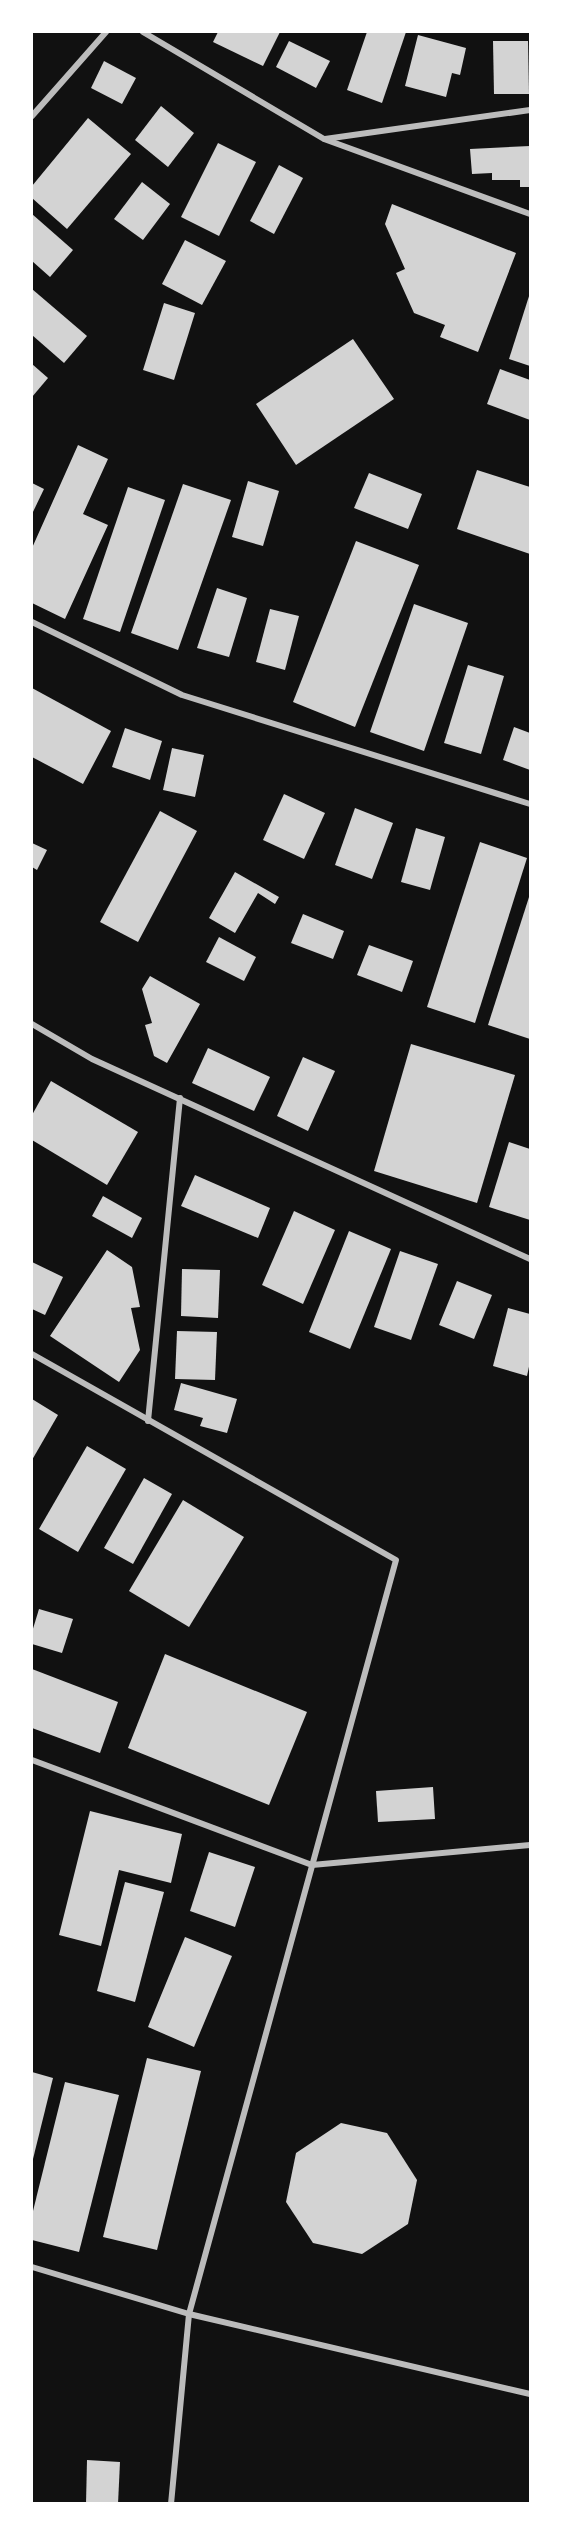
<svg xmlns="http://www.w3.org/2000/svg" width="562" height="2535" viewBox="0 0 562 2535" font-family="'IBM Plex Sans',sans-serif">
<rect width="100%" height="100%" fill="#111"/>
<g fill="#d3d3d3">
<polygon points="218,32 280,32 263,66 213,42"/>
<polygon points="367,32 406,32 382,103 347,90"/>
<polygon points="418,35 466,48 460,75 452,73 446,97 405,86"/>
<polygon points="289,41 330,61 316,88 276,67"/>
<polygon points="493,41 528,41 529,94 494,94"/>
<polygon points="104,61 136,78 122,104 91,88"/>
<polygon points="161,106 194,133 168,167 135,140"/>
<polygon points="88,118 131,154 67,229 32,198 32,186"/>
<polygon points="218,143 256,162 219,236 181,217"/>
<polygon points="530,146 530,187 520,187 520,180 492,180 492,173 472,174 470,149"/>
<polygon points="279,165 303,178 274,234 250,221"/>
<polygon points="142,182 170,204 143,240 114,219"/>
<polygon points="392,204 516,253 478,352 440,337 445,325 414,313 396,273 405,269 385,224"/>
<polygon points="32,214 73,250 50,277 32,261"/>
<polygon points="185,240 226,261 202,305 162,284"/>
<polygon points="32,289 87,336 64,363 32,335"/>
<polygon points="530,293 530,366 509,359"/>
<polygon points="164,303 195,313 174,380 143,370"/>
<polygon points="353,339 394,399 296,465 256,404"/>
<polygon points="32,364 48,378 32,397"/>
<polygon points="500,369 530,380 530,420 487,404"/>
<polygon points="78,445 108,459 83,514 108,525 65,619 32,603 32,548"/>
<polygon points="477,470 530,487 530,554 457,529"/>
<polygon points="369,473 422,494 408,529 354,508"/>
<polygon points="248,481 279,491 263,546 232,537"/>
<polygon points="32,483 44,489 32,514"/>
<polygon points="183,484 231,500 178,650 131,633"/>
<polygon points="128,487 165,500 120,632 83,619"/>
<polygon points="356,541 419,565 355,727 293,702"/>
<polygon points="217,588 247,598 229,657 197,648"/>
<polygon points="414,604 468,623 424,751 370,732"/>
<polygon points="270,609 299,616 285,670 256,662"/>
<polygon points="468,665 504,676 481,754 444,743"/>
<polygon points="32,688 111,731 83,784 32,757"/>
<polygon points="514,727 530,733 530,770 503,760"/>
<polygon points="125,728 162,741 150,780 112,767"/>
<polygon points="172,748 204,755 195,797 163,790"/>
<polygon points="284,794 325,813 304,859 263,840"/>
<polygon points="355,808 393,823 372,879 335,865"/>
<polygon points="160,811 197,831 138,942 100,922"/>
<polygon points="416,828 445,837 430,890 401,882"/>
<polygon points="480,842 527,858 475,1023 427,1007"/>
<polygon points="32,843 47,850 37,870 32,867"/>
<polygon points="235,872 279,897 275,904 258,893 235,933 209,918"/>
<polygon points="530,894 530,1039 488,1025"/>
<polygon points="303,914 344,931 333,959 291,943"/>
<polygon points="219,937 256,957 244,981 206,962"/>
<polygon points="369,945 413,961 402,992 357,975"/>
<polygon points="150,976 200,1004 167,1063 154,1056 145,1025 152,1023 142,989"/>
<polygon points="411,1044 515,1075 477,1203 374,1171"/>
<polygon points="208,1048 270,1077 254,1111 192,1083"/>
<polygon points="303,1057 335,1071 308,1131 277,1116"/>
<polygon points="51,1081 138,1132 107,1185 32,1140 32,1115"/>
<polygon points="509,1142 530,1149 530,1220 489,1207"/>
<polygon points="195,1175 270,1208 258,1238 181,1206"/>
<polygon points="103,1196 142,1218 132,1238 92,1216"/>
<polygon points="294,1211 335,1230 303,1304 262,1285"/>
<polygon points="349,1231 391,1249 350,1349 309,1332"/>
<polygon points="107,1250 132,1267 140,1307 131,1308 140,1350 119,1382 50,1336"/>
<polygon points="400,1251 438,1264 411,1340 374,1327"/>
<polygon points="32,1262 63,1277 45,1315 32,1309"/>
<polygon points="182,1269 220,1270 218,1318 181,1316"/>
<polygon points="457,1281 492,1295 474,1339 439,1325"/>
<polygon points="508,1308 530,1314 530,1362 527,1376 493,1366"/>
<polygon points="177,1331 217,1332 215,1380 175,1379"/>
<polygon points="181,1383 237,1399 227,1433 200,1426 203,1418 174,1410"/>
<polygon points="32,1399 58,1415 32,1460"/>
<polygon points="87,1446 126,1469 78,1552 39,1529"/>
<polygon points="144,1478 172,1494 133,1564 104,1548"/>
<polygon points="183,1500 244,1537 189,1627 129,1591"/>
<polygon points="39,1609 73,1619 62,1653 32,1644 32,1632"/>
<polygon points="165,1654 307,1712 269,1805 128,1748"/>
<polygon points="32,1669 118,1702 100,1753 32,1728"/>
<polygon points="433,1787 435,1819 378,1822 376,1791"/>
<polygon points="90,1811 182,1834 171,1883 119,1870 101,1946 59,1935"/>
<polygon points="209,1852 255,1867 235,1927 190,1911"/>
<polygon points="125,1882 164,1892 135,2002 97,1991"/>
<polygon points="185,1937 232,1956 194,2047 148,2027"/>
<polygon points="147,2058 201,2071 157,2250 103,2237"/>
<polygon points="32,2072 53,2078 32,2163"/>
<polygon points="65,2082 119,2095 79,2252 32,2240 32,2215"/>
<polygon points="341,2123 387,2133 417,2180 408,2224 362,2254 313,2243 286,2202 296,2153"/>
<polygon points="87,2460 120,2462 118,2504 86,2504"/>
</g>
<g fill="none" stroke-linecap="round" stroke-linejoin="round">
<g stroke="#bcbcbc" stroke-width="6">
<polyline points="143,32 324,139 530,214"/>
<polyline points="32,116 106,32"/>
<polyline points="325,139 530,110"/>
<polyline points="32,622 182,695 530,804"/>
<polyline points="32,1024 92,1059 530,1259"/>
<polyline points="32,1354 396,1560 189,2314 171,2504"/>
<polyline points="148,1421 180,1098"/>
<polyline points="32,1760 312,1865 530,1845"/>
<polyline points="32,2267 189,2314 530,2394"/>
</g>
</g>
<rect width="562" height="2535" fill="none" stroke="#ffffff" stroke-width="66"/>
</svg>
